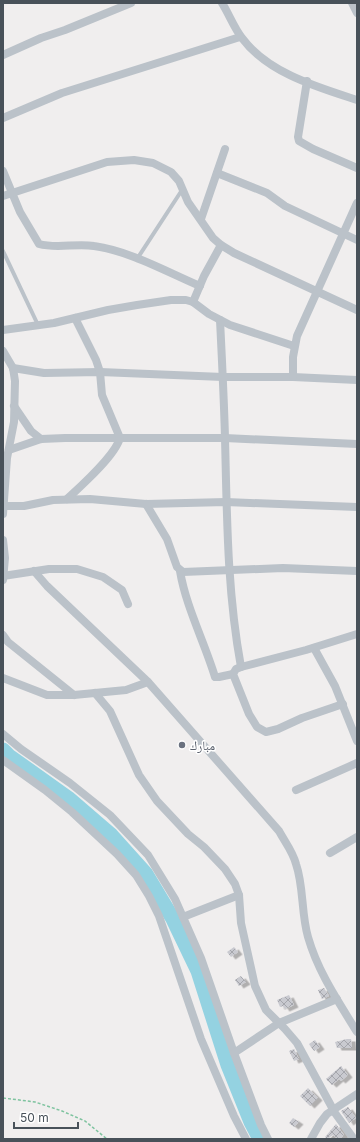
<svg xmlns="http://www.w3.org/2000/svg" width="360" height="1142" viewBox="0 0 360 1142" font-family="Inter,'Noto Naskh Arabic',sans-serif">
<defs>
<pattern id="building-cross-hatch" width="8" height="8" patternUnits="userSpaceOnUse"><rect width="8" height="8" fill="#c9cad0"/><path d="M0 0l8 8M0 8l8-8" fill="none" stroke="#a5a6ac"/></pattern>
<filter id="shadow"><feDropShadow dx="4.5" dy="2.5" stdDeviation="0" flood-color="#0004"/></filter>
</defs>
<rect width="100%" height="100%" fill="#f0eeee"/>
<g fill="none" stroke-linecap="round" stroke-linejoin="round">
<polyline stroke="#94d2e1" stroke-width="15" points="3,750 9,756 68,798 111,835 146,874 173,919 198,971 228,1065 251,1122 260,1139"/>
</g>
<g fill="url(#building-cross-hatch)" filter="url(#shadow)">
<polygon points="234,947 238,952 231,957 227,952"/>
<polygon points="241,976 246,982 239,986 235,980"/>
<polygon points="324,988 329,996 322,999 318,990"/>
<polygon points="289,995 294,1005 285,1009 283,1006 280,1007 277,1000"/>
<polygon points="347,1039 351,1039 352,1048 337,1048 335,1042"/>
<polygon points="315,1040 320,1047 314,1051 309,1044"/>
<polygon points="294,1049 299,1059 294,1061 289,1051"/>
<polygon points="341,1066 348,1075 341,1081 339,1079 332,1085 326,1079"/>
<polygon points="308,1088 318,1098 310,1106 300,1096"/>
<polygon points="348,1107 356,1118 349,1123 341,1111"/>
<polygon points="293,1118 299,1122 294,1127 289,1123"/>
<polygon points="336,1124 344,1135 340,1139 338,1139 333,1135 327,1139 325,1137"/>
</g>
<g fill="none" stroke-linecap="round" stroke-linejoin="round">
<polyline stroke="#7ec39f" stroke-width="1.5" stroke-dasharray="3 2" stroke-linecap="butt" points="3,1098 35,1102 62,1111 85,1121 107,1139"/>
<g stroke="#bbc2c9" stroke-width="4">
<polyline points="3,251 38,325"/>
<polyline points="137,259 182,190"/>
</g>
<g stroke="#bbc2c9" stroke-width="8">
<path d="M222 3C229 14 234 28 242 38 268 73 317 87 357 100"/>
<polyline points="352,3 357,13"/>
<polyline points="3,55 41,38 65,30 131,3"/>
<polyline points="307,81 298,137 299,141 313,149 357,168"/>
<polyline points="3,118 62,93 240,37"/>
<path d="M3 171 20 212 39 244C57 249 76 243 94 246 130 251 167 272 200 286"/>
<polyline points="217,173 267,193 285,206 357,240"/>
<polyline points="3,196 107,162 134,160 153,163 171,172 179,181 188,202 213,238 221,245 234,253 357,310"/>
<polyline points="201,219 225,149"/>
<polyline points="193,302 204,276 221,245"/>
<path d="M220 320C222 360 224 399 225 438 227 517 227 590 241 667"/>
<polyline points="3,330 54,323 108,310 137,305 171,300 186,300 193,302 209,314 230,325 294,346"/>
<polyline points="3,351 13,368 15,381 14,422 7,458 3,514"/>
<polyline points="13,368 44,373 100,372 223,377 293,377 357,380"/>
<polyline points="293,377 293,357 297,336 357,203"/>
<polyline points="14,406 31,431 41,439"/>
<polyline points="9,450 41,439 65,438 225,438 357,444"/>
<path d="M67 499C81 486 115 456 120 438L102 395 100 372 96 360 75 318"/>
<polyline points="146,504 167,539 177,567 183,572 283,568 357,571"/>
<polyline points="3,506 24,506 53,500 90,499 146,504 226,502 357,507"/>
<polyline points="3,540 5,558 3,580"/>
<path d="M34 571 47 586 148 682 279 831C285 842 293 852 296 864 304 887 301 913 308 937 318 972 338 1001 357 1032"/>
<path d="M180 571C186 607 204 641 215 677H219L233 674"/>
<polyline points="3,576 49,569 77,569 103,577 122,590 128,604"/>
<polyline points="3,635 8,642 74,695"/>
<polyline points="314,648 335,686 357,741"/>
<polyline points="3,678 47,695 74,695 126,690 148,682"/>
<polyline points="95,693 110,711 139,775 157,801 188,834 204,847 225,869 235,884 239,895 241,923 255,986 266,1010 285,1029 297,1043 335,1113 354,1139"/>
<polyline points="343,704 302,718 278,729 266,732 257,727 249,714 233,674 236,669 241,667 306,650 357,634"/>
<polyline points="3,734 21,749 70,783 110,815 148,855 175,899 201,958 234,1053 261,1125 268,1139"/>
<polyline points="3,760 45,790 72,812 117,854 136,875 149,896 159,916 201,1039 234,1116 246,1139"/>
<polyline points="296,790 357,763"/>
<polyline points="330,853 357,837"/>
<polyline points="183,917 239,895"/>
<polyline points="234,1053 279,1023 337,999"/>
<polyline points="311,1139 320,1123 327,1114 357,1094"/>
</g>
</g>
<circle fill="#6b7280" stroke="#fff" stroke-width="1.5" cx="182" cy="745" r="4"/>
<g text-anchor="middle" stroke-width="3" stroke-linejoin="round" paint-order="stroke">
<g font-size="13" fill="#5b616d" stroke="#fff" text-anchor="start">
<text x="190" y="750">مبارك</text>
</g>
</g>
<rect width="360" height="1142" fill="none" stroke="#485159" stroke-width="8"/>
<path d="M14 1122v6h64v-6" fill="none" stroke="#485159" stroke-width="2"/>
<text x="20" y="1122" font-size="12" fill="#485159" stroke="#ffffff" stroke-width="3" paint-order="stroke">50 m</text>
</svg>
